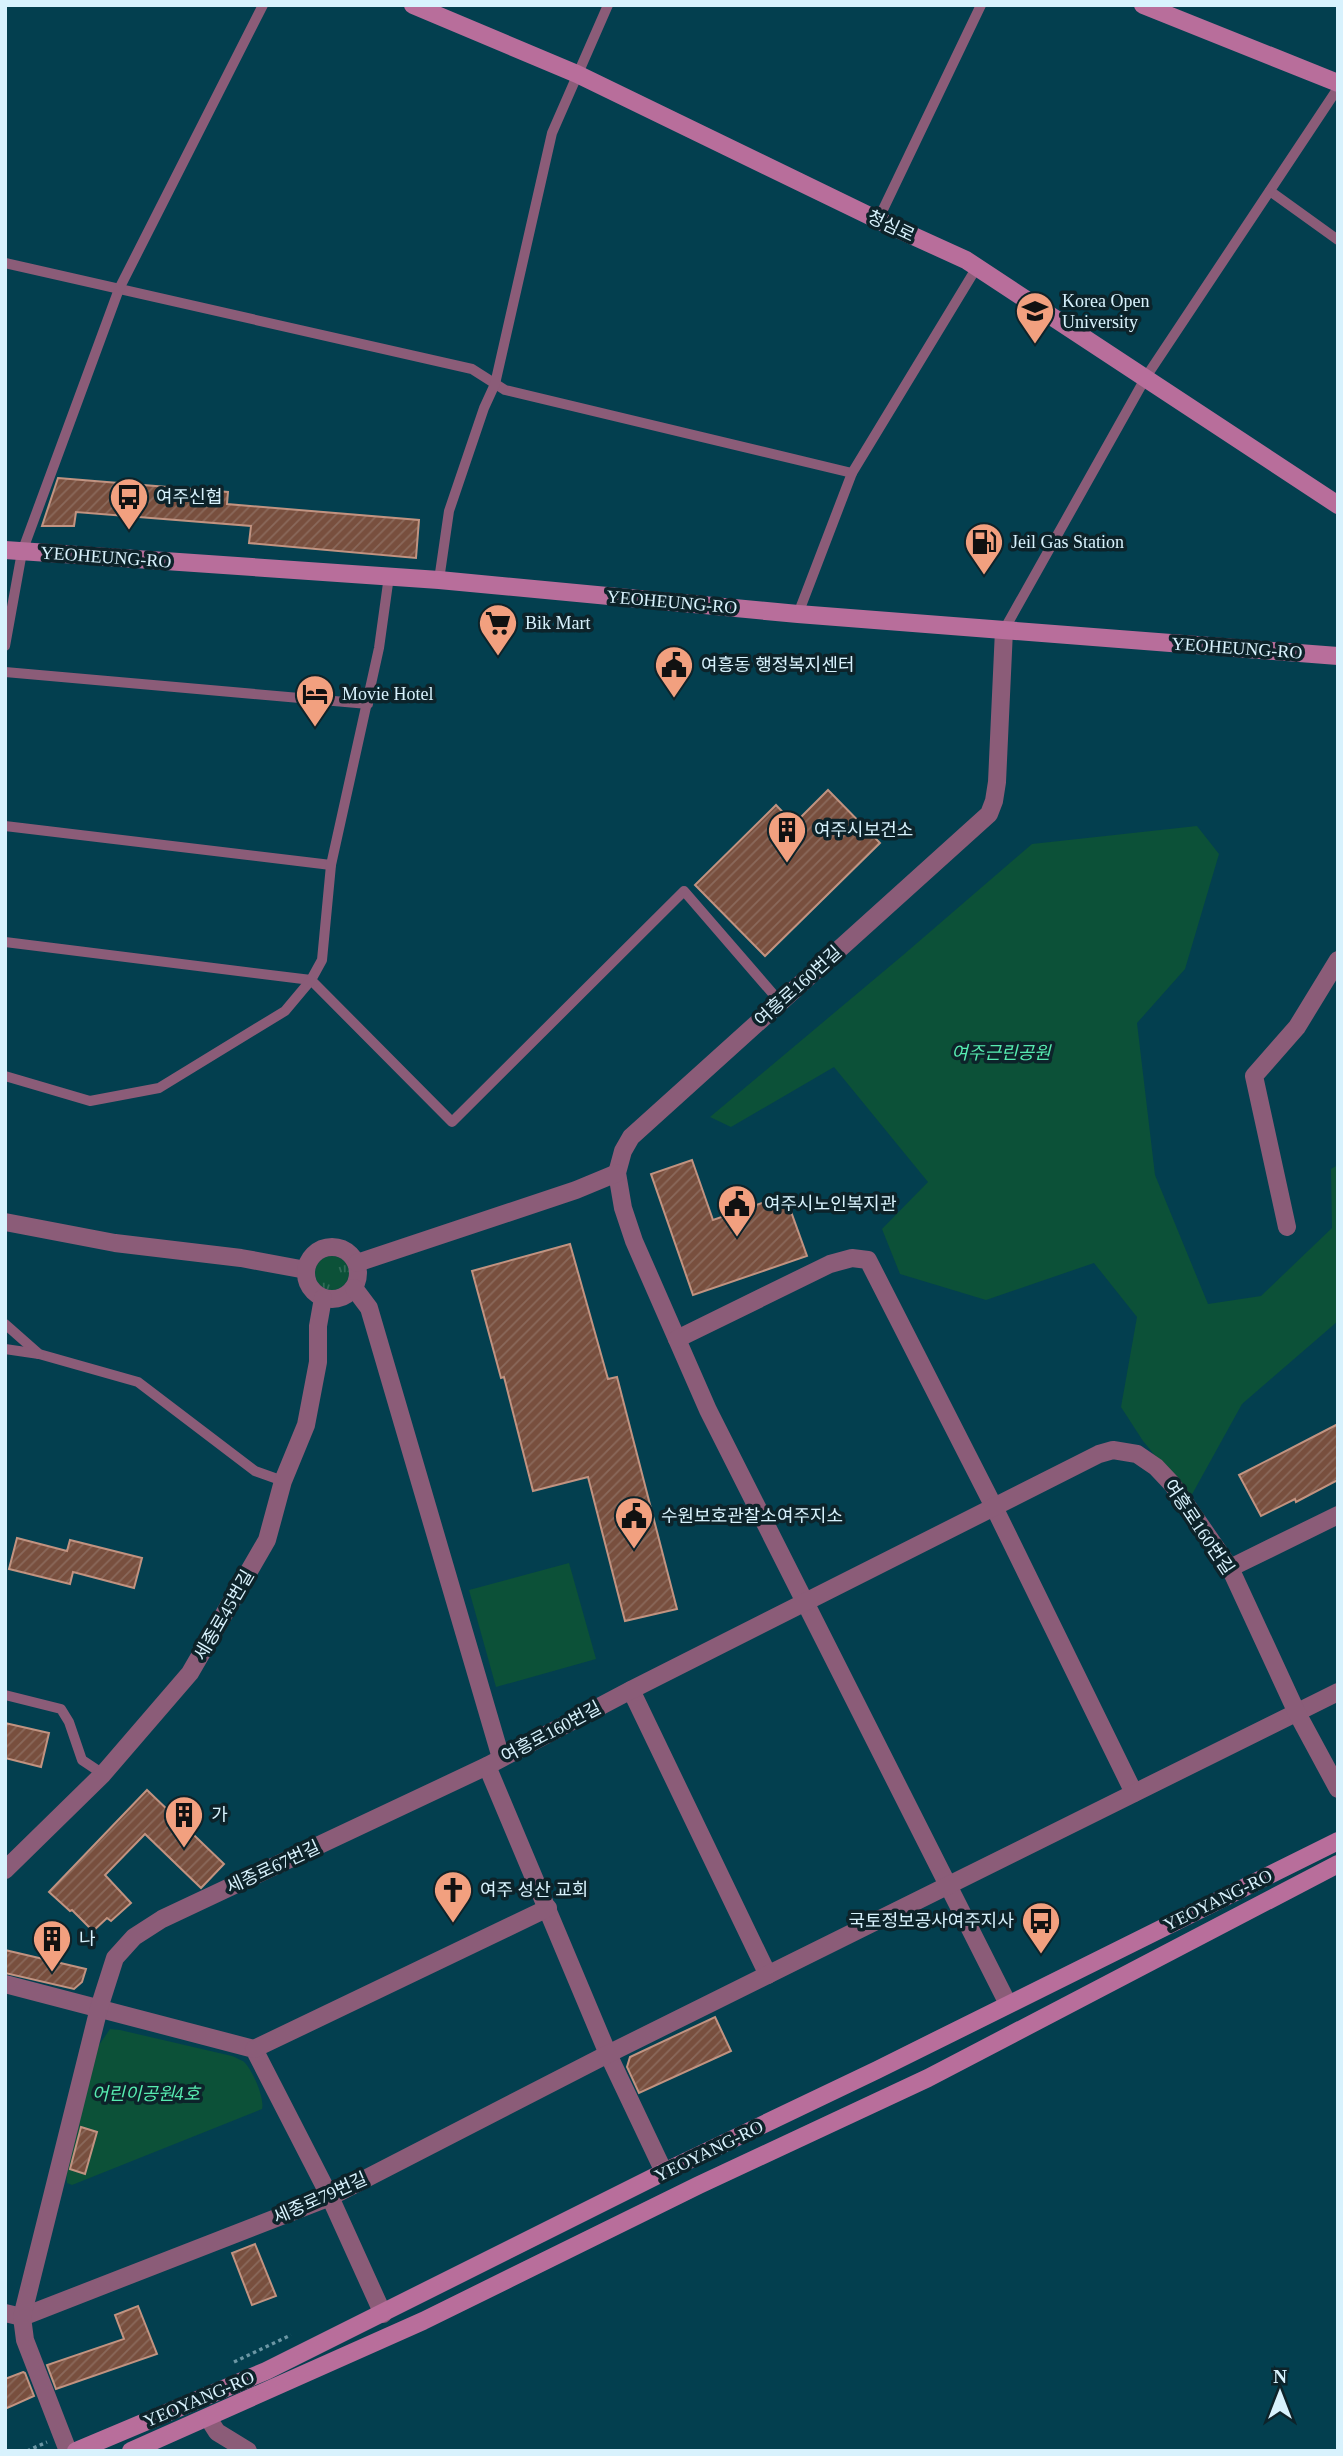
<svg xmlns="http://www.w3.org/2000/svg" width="1343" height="2456" viewBox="0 0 1343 2456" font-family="'Times New Roman','Noto Sans KR',serif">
<defs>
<pattern id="grass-tufts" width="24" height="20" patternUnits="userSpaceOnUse" patternTransform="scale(1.75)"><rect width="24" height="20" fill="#0c5138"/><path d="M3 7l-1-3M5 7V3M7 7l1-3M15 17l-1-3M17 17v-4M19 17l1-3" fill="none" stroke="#2f6a56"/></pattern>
<pattern id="building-hatch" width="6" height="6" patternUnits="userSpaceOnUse" patternTransform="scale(1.75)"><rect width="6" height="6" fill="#784f3e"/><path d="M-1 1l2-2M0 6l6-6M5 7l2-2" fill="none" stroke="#8a695b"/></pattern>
</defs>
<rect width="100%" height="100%" fill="#033f4f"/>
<circle fill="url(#grass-tufts)" cx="332" cy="1273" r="17"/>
<g fill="#0c5138">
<polygon points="1197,826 1219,854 1185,969 1137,1023 1155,1175 1208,1304 1261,1296 1332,1228 1331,1169 1338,1165 1338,1321 1242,1404 1190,1498 1143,1441 1121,1407 1137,1317 1094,1263 986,1300 900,1274 882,1229 928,1182 834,1067 731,1127 710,1117 902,956 1032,844"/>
<polygon points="569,1563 596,1659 496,1687 469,1590"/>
<path d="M110 2029 120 2030 232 2056C233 2056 242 2061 243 2061 252 2068 265 2099 262 2109L72 2185 67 2183 66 2167 97 2048Z"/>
</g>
<g fill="url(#building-hatch)" stroke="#c19381" stroke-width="2">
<polygon points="58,478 228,492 227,504 419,520 416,558 249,543 251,526 76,512 74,526 42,526"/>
<polygon points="828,790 880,843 765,956 695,885 776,805 794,824"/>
<polygon points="692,1160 713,1220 785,1195 807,1256 693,1295 651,1174"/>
<polygon points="570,1244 608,1379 617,1377 677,1609 625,1621 588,1477 533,1491 504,1377 501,1378 472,1271"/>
<polygon points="1338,1424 1338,1480 1296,1502 1295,1499 1261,1516 1239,1475"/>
<polygon points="17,1538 67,1551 70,1540 142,1558 134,1588 73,1572 70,1584 9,1569"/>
<polygon points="5,1723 49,1733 41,1767 5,1758"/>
<polygon points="147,1790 224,1864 201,1888 145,1834 105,1875 131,1903 111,1921 107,1918 93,1931 72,1910 70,1911 49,1892"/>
<polygon points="5,1950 86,1969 82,1982 74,1989 5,1973"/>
<polygon points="715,2017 731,2051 639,2093 627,2067 630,2057"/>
<polygon points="81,2127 97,2132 85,2174 70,2169"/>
<polygon points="255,2244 276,2296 252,2305 232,2253"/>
<polygon points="138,2306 157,2354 56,2389 47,2365 124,2339 115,2315"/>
<polygon points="23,2372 25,2373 34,2396 5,2409 5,2379"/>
</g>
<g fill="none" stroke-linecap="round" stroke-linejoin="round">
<g stroke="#6b96a4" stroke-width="3.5" stroke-dasharray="3.5 3.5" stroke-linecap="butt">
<polyline points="234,2362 291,2335"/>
<polyline points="27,2451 47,2442"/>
</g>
<g stroke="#8b5c78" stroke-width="10">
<polyline points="1270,191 1338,240"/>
<polyline points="878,220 981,5"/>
<polyline points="5,263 472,369 505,390 852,473"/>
<polyline points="439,580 449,511 484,408 495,384 552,133 608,5"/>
<polyline points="798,614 852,473 977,267"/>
<polyline points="1004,630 1146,377 1338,88"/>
<polyline points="5,646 22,552 119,289 263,5"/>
<polyline points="5,672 368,704"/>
<polyline points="5,826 331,865"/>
<polyline points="5,942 311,980 452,1122 684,891 780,1002"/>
<polyline points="5,1076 90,1101 159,1088 285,1011 311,980 322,960 331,865 379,648 389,576"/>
<polyline points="5,1324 39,1354 138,1382 255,1471 283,1481"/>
<polyline points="5,1349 39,1354"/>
<polyline points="5,1695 61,1709 69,1722 82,1760 103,1774"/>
</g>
<g stroke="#8b5c78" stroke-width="18">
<polyline points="1004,630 997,782 994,801 989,814 631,1137 623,1151 617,1173 623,1208 634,1241 708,1410 1008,2004"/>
<polyline points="5,1222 115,1243 241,1258 306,1270"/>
<polyline points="1287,1227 1254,1076 1297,1027 1338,960"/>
<circle cx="332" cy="1273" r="26"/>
<polyline points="357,1263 576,1190 617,1173"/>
<polyline points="354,1288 369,1308 501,1758"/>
<polyline points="677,1339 830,1264 852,1258 868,1260 994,1507 1134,1793"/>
<polyline points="1230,1568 1338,1515"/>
<polyline points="631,1690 768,1975"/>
<polyline points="487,1766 608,2054 664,2172"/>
<polyline points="5,1870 103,1774 190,1673 267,1540 283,1481 306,1425 318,1362 318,1326 323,1298"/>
<polyline points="5,1984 254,2049 330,2197 383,2314"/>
<polyline points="254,2049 548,1908"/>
<polyline points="5,2313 22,2317 330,2197 608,2054 1338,1692"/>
<polyline points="208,2418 217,2432 248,2451"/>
<polyline points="68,2451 25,2340 22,2317 99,2008 115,1958 134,1937 162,1919 487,1766 631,1690 1099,1454 1113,1450 1137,1454 1156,1467 1172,1484 1230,1568 1297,1713 1338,1789"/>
</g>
<g stroke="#b86e9b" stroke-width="18">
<polyline points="413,5 577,74 878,220 966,260 1338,505"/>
<polyline points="1143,5 1338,83"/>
<polyline points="5,550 439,580 798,614 1338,656"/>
<polyline points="76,2451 266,2371 664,2172 877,2070 1338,1841"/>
<polyline points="131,2451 423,2321 699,2185 928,2078 1338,1864"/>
</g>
</g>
<defs>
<g id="university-pin" transform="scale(2.0125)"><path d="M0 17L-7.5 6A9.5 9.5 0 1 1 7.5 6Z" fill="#f2a07f" stroke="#0d232a"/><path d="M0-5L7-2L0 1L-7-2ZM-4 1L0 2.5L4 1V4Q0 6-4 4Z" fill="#111"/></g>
<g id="bus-pin" transform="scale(2.0125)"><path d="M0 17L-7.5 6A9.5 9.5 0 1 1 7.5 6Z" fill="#f2a07f" stroke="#0d232a"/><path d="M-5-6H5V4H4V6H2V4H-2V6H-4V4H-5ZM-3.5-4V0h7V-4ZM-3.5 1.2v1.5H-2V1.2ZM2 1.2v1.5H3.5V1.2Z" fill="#111"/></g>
<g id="fuel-pin" transform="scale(2.0125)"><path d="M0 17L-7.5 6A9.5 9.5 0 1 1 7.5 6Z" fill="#f2a07f" stroke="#0d232a"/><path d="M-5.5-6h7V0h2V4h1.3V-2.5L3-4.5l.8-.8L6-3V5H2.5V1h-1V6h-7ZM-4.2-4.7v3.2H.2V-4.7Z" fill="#111"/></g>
<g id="supermarket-pin" transform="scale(2.0125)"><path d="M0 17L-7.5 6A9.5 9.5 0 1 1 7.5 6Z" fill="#f2a07f" stroke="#0d232a"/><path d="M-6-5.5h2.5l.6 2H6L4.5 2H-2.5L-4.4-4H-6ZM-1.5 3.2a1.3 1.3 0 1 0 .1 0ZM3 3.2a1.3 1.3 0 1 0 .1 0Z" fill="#111"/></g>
<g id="civic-pin" transform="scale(2.0125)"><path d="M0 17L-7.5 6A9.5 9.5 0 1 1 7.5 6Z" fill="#f2a07f" stroke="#0d232a"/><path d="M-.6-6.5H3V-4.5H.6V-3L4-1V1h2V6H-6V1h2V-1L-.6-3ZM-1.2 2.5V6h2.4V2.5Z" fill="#111"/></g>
<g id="hotel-pin" transform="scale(2.0125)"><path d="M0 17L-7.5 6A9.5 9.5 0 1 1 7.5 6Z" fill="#f2a07f" stroke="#0d232a"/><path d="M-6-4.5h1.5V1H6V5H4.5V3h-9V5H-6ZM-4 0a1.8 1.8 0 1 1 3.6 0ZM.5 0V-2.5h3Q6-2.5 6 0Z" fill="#111"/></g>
<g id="building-pin" transform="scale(2.0125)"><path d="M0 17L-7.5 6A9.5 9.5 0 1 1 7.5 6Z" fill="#f2a07f" stroke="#0d232a"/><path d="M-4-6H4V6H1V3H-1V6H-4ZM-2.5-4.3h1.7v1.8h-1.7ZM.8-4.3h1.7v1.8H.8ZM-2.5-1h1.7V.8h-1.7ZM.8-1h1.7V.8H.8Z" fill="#111"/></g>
<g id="church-pin" transform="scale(2.0125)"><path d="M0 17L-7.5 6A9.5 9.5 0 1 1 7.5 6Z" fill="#f2a07f" stroke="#0d232a"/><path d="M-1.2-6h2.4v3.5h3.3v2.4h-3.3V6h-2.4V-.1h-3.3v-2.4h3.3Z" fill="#111"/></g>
</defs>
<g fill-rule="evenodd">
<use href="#university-pin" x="1035" y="311"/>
<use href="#bus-pin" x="129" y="497"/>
<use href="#fuel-pin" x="984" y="542"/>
<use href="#supermarket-pin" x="498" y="623"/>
<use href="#civic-pin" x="674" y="665"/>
<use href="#hotel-pin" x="315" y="694"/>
<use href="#building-pin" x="787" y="830"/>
<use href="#civic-pin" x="737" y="1204"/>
<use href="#civic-pin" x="634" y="1516"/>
<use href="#building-pin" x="184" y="1815"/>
<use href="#church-pin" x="453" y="1890"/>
<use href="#bus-pin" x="1041" y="1921"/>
<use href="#building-pin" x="52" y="1939"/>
</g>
<g text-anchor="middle" stroke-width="7" stroke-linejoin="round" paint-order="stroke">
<g font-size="18" fill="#d8f2fd" stroke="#0d232a">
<text transform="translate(891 226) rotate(25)" y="6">청심로</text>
<text transform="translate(106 557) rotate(4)" y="6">YEOHEUNG-RO</text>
<text transform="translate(672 602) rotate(5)" y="6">YEOHEUNG-RO</text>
<text transform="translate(1237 648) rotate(4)" y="6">YEOHEUNG-RO</text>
<text transform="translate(798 986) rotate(-42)" y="6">여흥로160번길</text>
<text transform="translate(1199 1527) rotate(56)" y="6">여흥로160번길</text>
<text transform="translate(224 1615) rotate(-60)" y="6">세종로45번길</text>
<text transform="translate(551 1732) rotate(-28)" y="6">여흥로160번길</text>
<text transform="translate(273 1867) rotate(-25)" y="6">세종로67번길</text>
<text transform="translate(1218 1900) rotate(-26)" y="6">YEOYANG-RO</text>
<text transform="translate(709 2151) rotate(-26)" y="6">YEOYANG-RO</text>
<text transform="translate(320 2198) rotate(-24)" y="6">세종로79번길</text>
<text transform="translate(199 2399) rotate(-23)" y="6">YEOYANG-RO</text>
</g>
<g font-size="18" fill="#d8f2fd" stroke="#0d232a" text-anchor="start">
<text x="1062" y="307">Korea Open<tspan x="1062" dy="21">University</tspan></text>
<text x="156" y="503">여주신협</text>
<text x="1011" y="548">Jeil Gas Station</text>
<text x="525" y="629">Bik Mart</text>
<text x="701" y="671">여흥동 행정복지센터</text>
<text x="342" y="700">Movie Hotel</text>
<text x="814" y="836">여주시보건소</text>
<text x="764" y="1210">여주시노인복지관</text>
<text x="661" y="1522">수원보호관찰소여주지소</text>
<text x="211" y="1821">가</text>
<text x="480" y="1896">여주 성산 교회</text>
<text x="1014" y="1927" text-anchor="end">국토정보공사여주지사</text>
<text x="79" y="1945">나</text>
</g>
<g font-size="18" font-style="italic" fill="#57ecb1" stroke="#0d232a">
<text x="1001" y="1059">여주근린공원</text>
<text x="146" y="2100">어린이공원4호</text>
</g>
</g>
<rect width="1343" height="2456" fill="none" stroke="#d8f2fd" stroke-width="14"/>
<g transform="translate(1280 2393)" stroke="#0d232a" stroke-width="5" paint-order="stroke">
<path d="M0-5L12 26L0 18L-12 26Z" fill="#d8f2fd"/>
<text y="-10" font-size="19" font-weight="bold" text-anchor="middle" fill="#d8f2fd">N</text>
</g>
</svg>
